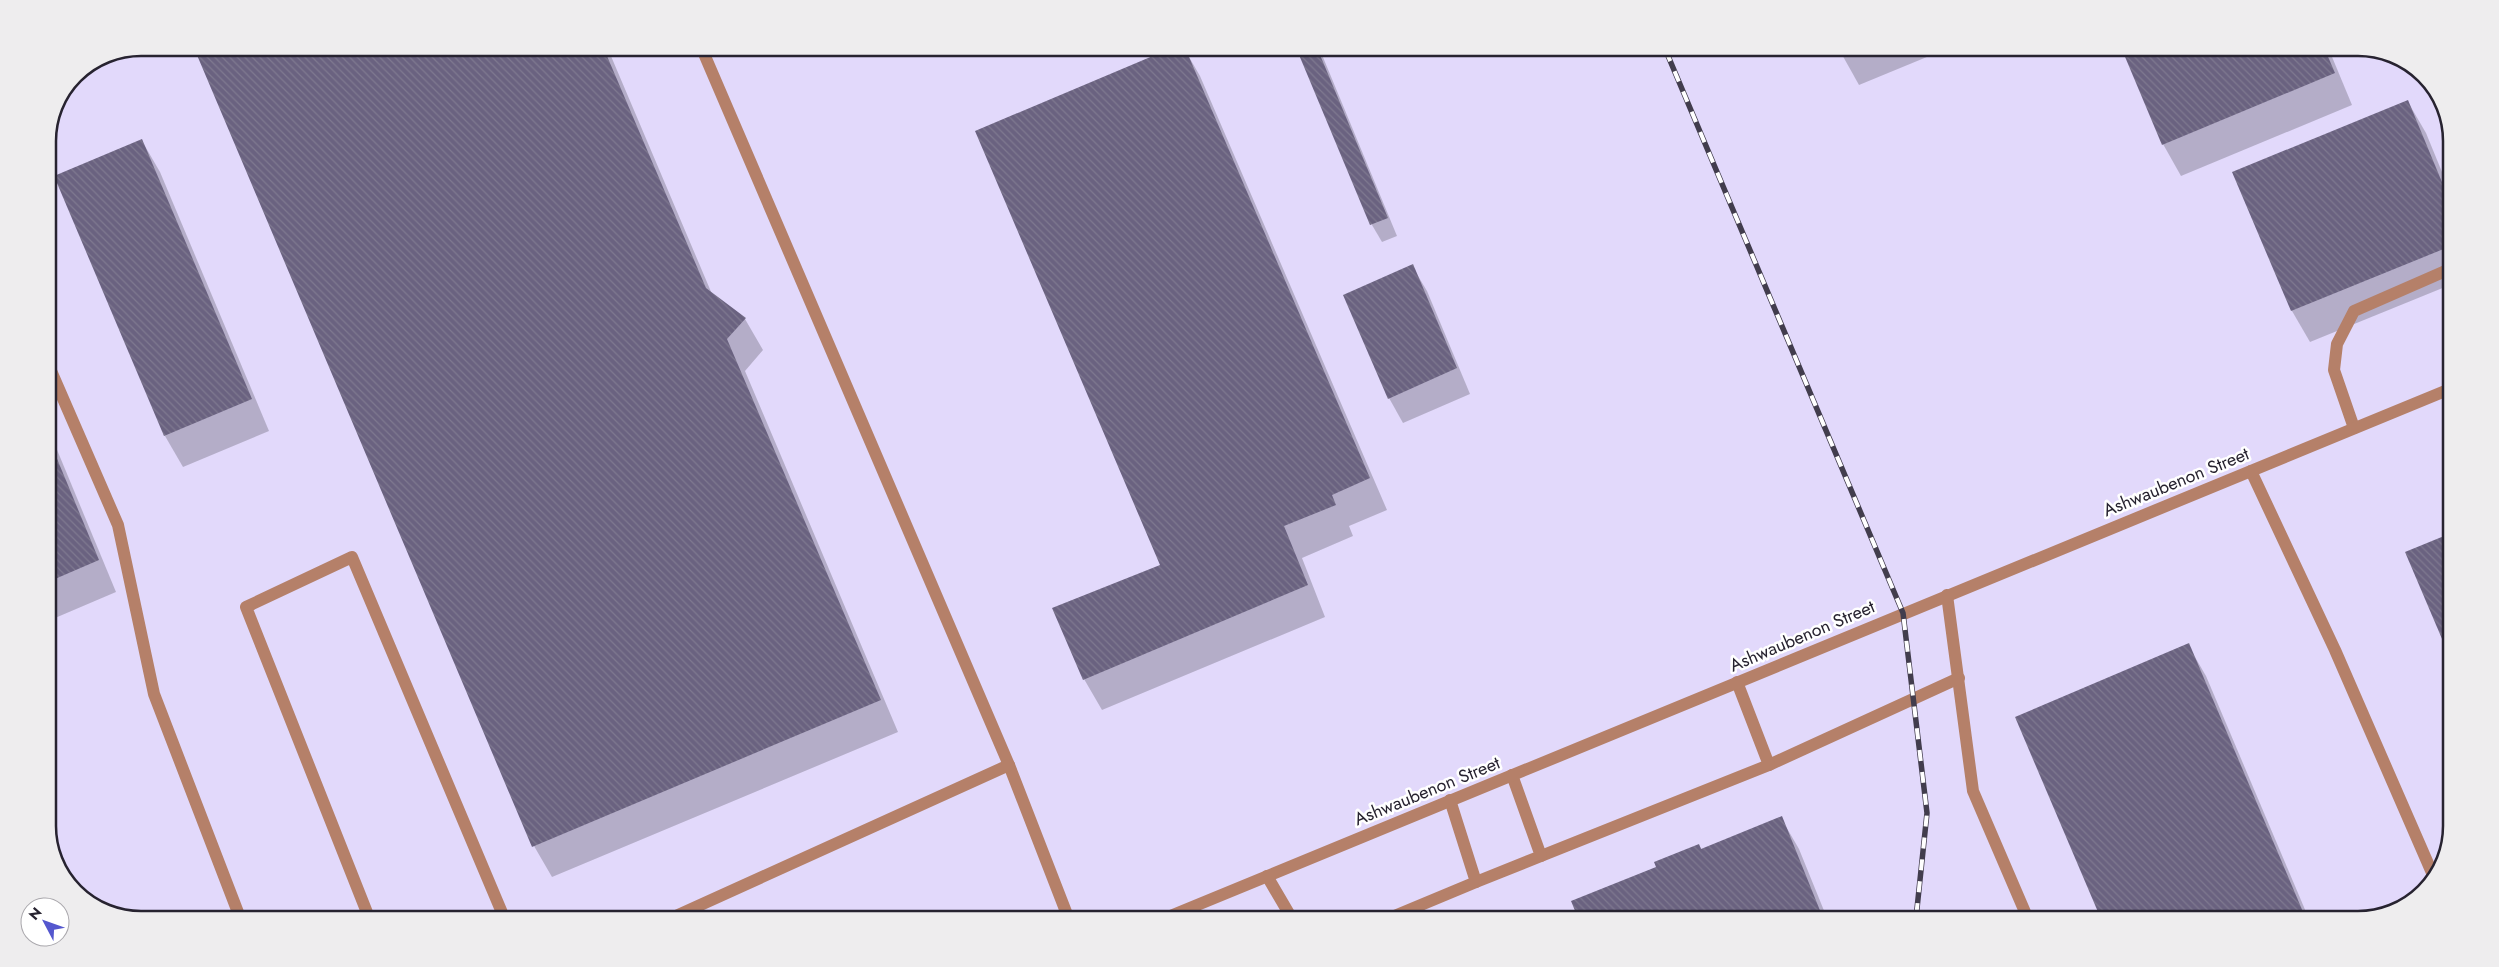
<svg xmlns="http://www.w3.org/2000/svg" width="2499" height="967" viewBox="0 0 2499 967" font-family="Jost,sans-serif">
<defs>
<pattern id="building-back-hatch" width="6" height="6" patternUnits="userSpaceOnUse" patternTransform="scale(1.25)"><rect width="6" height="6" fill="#6a6280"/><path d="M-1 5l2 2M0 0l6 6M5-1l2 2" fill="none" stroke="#7f7990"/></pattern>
</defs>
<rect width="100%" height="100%" fill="#e2d9fb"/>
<g fill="#0003">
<polygon points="195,48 608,49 712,294 745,319 763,350 745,371 898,732 552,877 534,846"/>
<polygon points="1170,50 1185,50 1200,76 1387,510 1349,526 1353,536 1302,558 1325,617 1102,710 1084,679 1162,565 977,132"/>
<polygon points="1298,50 1320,50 1397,236 1382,242 1372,225"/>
<polygon points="1840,51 1939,52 1859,85"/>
<polygon points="2124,52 2330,52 2352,105 2181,176 2163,144"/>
<polygon points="2408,102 2426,133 2451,194 2450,285 2310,342 2292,311 2234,173"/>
<polygon points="142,141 160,172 269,431 183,467 165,436 56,177"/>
<polygon points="1412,266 1427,291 1470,394 1403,423 1389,398"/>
<polygon points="48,428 116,592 48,621"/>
<polygon points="2188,645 2206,676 2309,919 2102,919"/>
<polygon points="1781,818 1799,849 1827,918 1579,918 1657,867 1699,845 1702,850"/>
</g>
<g fill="url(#building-back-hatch)">
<polygon points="194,48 604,49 706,288 746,318 727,339 881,700 532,847"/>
<polygon points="1167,50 1186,50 1370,478 1332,495 1336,505 1284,526 1308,585 1083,680 1052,608 1160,565 975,131"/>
<polygon points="1297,50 1318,50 1388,218 1370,225"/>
<polygon points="2123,52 2326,52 2335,73 2162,145"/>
<polygon points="2408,100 2451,204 2451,246 2291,311 2232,172"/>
<polygon points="142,139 252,399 164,436 54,176"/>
<polygon points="1413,264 1457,368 1388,399 1343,295"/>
<polygon points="48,437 99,560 48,582"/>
<polygon points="2449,534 2448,653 2405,552"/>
<polygon points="2189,643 2306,919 2101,919 2015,717"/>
<polygon points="1782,816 1823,918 1578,918 1571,901 1656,867 1654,862 1699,844 1701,849"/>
</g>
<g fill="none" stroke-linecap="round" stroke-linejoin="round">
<g stroke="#b58069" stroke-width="12">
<polyline points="702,49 1009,765 1068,917"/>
<polyline points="48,364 118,525 154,694 239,915"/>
<polyline points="2354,428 2334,370 2337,344 2354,311 2450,269"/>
<polyline points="2251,471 2335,650 2433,875"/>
<polyline points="1947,595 1973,791 2028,919"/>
<polyline points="1769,765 1959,678"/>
<polyline points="1541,856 1769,765 1737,682"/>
<polyline points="1267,876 1291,917"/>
<polyline points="1476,882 1541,856 1512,775"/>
<polyline points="368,915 246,607 352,557 503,915"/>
<polyline points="676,916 1009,765"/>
<polyline points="1392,917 1476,882 1450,800"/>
</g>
<polyline stroke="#b58069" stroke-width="12" points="1168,917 2450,389"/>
<g stroke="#423d4d" stroke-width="5.5">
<polyline id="rail" points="1666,51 1903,613 1927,813 1916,918"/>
</g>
<use href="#rail" stroke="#fff" stroke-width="4" stroke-dasharray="11" stroke-linecap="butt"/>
</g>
<g text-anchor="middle" stroke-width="5" stroke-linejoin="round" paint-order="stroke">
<g font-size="18" fill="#272330" stroke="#fff">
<text transform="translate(2176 482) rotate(-22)" y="6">Ashwaubenon Street</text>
<text transform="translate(1802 636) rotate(-23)" y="6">Ashwaubenon Street</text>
<text transform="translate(1427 791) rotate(-22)" y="6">Ashwaubenon Street</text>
</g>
</g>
<path d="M0 0H2499V967H0ZM141 56H2358A85 85 0 0 1 2443 141V826A85 85 0 0 1 2358 911H141A85 85 0 0 1 56 826V141A85 85 0 0 1 141 56Z" fill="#eeedee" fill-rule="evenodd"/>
<path fill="none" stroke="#272330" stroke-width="2.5" d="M141 56H2358A85 85 0 0 1 2443 141V826A85 85 0 0 1 2358 911H141A85 85 0 0 1 56 826V141A85 85 0 0 1 141 56Z"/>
<g transform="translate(45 922) rotate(311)"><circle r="24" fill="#ffffff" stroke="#a9a7ac"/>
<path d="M0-4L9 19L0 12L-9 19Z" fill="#5457ce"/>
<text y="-8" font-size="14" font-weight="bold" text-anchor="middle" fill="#272330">N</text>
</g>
</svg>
